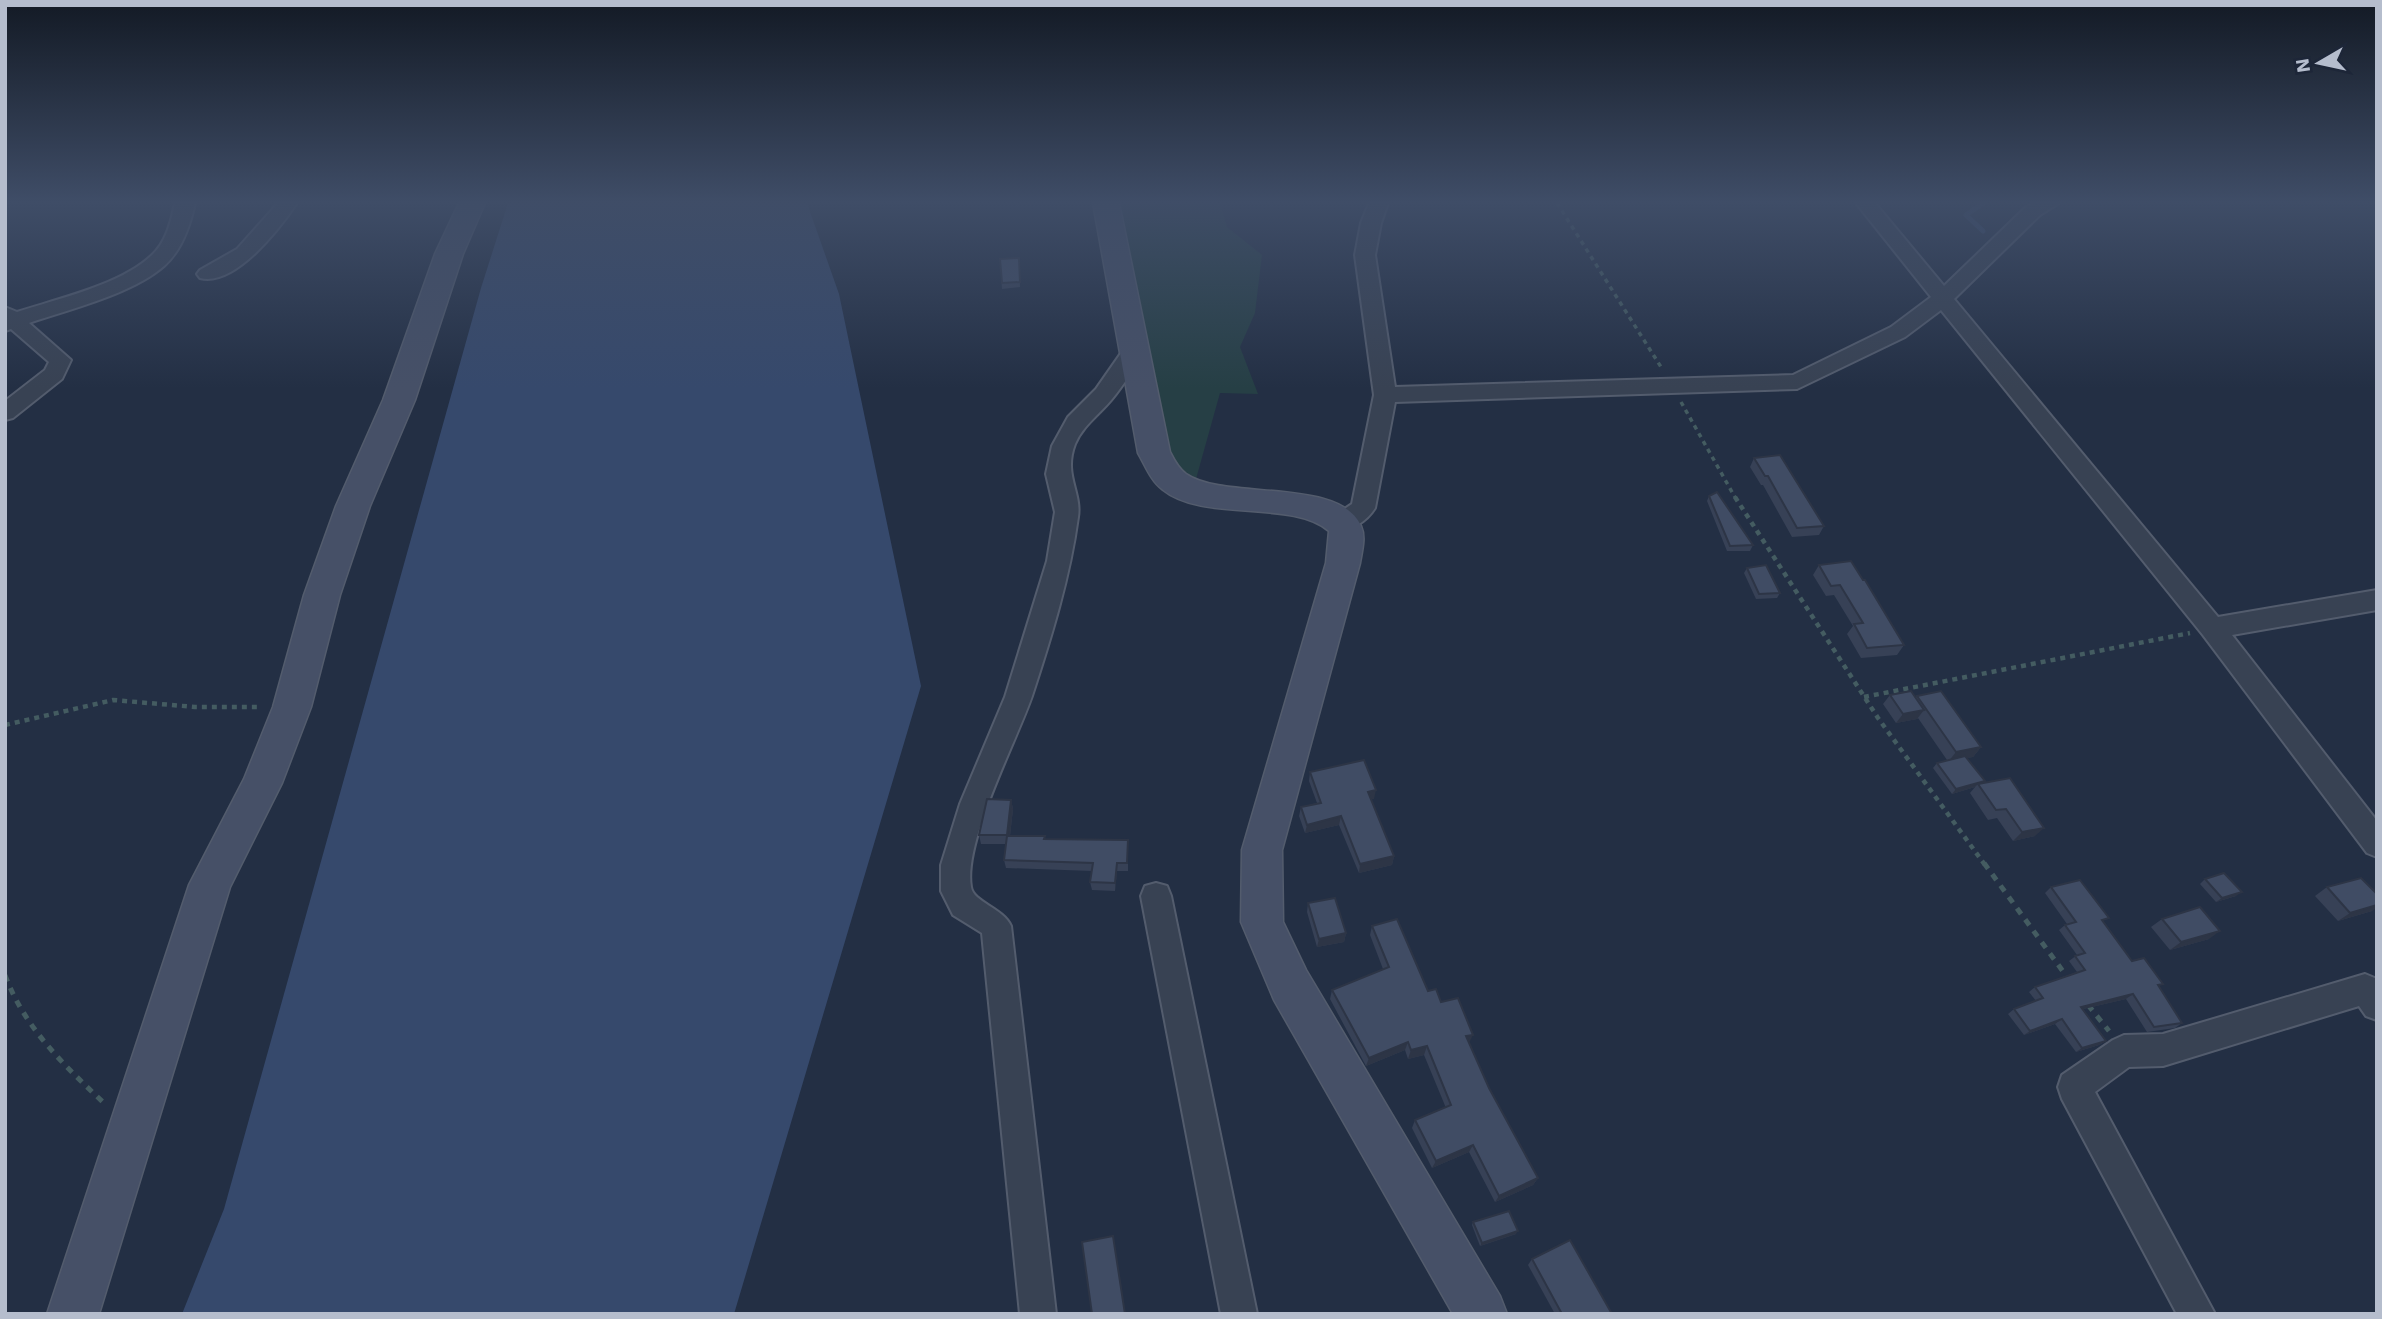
<svg xmlns="http://www.w3.org/2000/svg" width="2382" height="1319" viewBox="0 0 2382 1319" font-family="'Work Sans',sans-serif">
<rect width="100%" height="100%" fill="#232f44"/>
<polygon fill="#263f45" points="1112,203 1220,203 1227,227 1262,255 1255,313 1240,347 1258,394 1220,393 1196,479 1171,462"/>
<polygon fill="#36496c" points="508,203 807,203 839,294 921,686 734,1314 182,1314 224,1209 481,288"/>
<g fill="none" stroke-linecap="round" stroke-linejoin="round">
<polyline stroke="#36496c" stroke-width="5" points="1983,203 1966,215 1983,231"/>
<g stroke="#535c6d" stroke-width="4">
<g id="minor">
<path d="M175 203H195C190 226 182 250 164 266 132 294 70 309 29 323L71 360 62 379 13 418 5 420V401L45 370 49 362 11 329 5 331V307L17 312C57 299 120 285 151 256 166 243 171 222 175 203Z"/>
<path d="M278 203H297C280 228 235 287 200 278L197 274 200 270 237 249Z"/>
<path d="M1369 203H1388L1381 223 1375 255 1395 387 1793 375 1891 327 1931 297 1856 203H1875L1944 286 2026 207 2034 203H2059L2040 215 1954 299 2218 617 2377 590V610L2232 635 2377 821V857L2367 853 2203 635 1941 310 1905 337 1797 389 1395 402 1375 508C1367 521 1350 533 1334 528L1331 522 1334 516 1352 504 1374 395 1355 255 1361 223Z"/>
<path d="M1134 344 1142 346 1145 351C1134 367 1124 385 1112 399 1099 415 1083 425 1075 444 1063 475 1082 492 1078 517 1070 577 1051 638 1032 696 1016 742 963 842 971 887 973 902 1003 908 1011 926L1056 1314H1020L982 933 953 915 941 891V865L960 804 1005 697 1047 561 1055 512 1046 474 1052 446 1068 417 1096 389 1126 346Z"/>
<polygon points="1156,883 1167,886 1171,896 1257,1314 1221,1314 1141,896 1145,886"/>
<polygon points="2365,974 2377,979 2377,1020 2366,1016 2359,1006 2163,1066 2129,1067 2095,1092 2215,1314 2177,1314 2062,1099 2058,1087 2062,1075 2113,1040 2124,1035 2163,1034"/>
</g>
</g>
<g stroke="#535c6d" stroke-width="3">
<g id="secondary">
<polygon points="459,203 485,203 463,254 415,400 370,506 340,595 311,707 282,783 230,887 99,1314 47,1314 189,885 244,779 273,707 304,595 336,506 383,400 435,254"/>
<path d="M1093 203H1119L1170 452C1174 460 1179 469 1186 474 1225 501 1340 477 1361 526 1366 537 1362 551 1360 563L1282 850 1283 922 1306 970 1500 1296 1507 1314H1453L1274 1000 1241 922 1242 850 1326 563 1329 531C1292 499 1203 523 1162 489 1151 481 1145 465 1138 453Z"/>
</g>
</g>
<g stroke="#445c61" stroke-width="3.5" stroke-dasharray="4.5 4.5" stroke-linecap="butt">
<polyline points="1557,203 1661,367"/>
<polyline points="1681,402 1736,499"/>
</g>
<g stroke="#445c61" stroke-width="4.5" stroke-dasharray="5 5" stroke-linecap="butt">
<polyline points="1735,497 1878,718 1985,865"/>
<polyline points="1864,697 2190,633"/>
<polyline points="5,725 113,700 195,707 260,707"/>
</g>
<g stroke="#445c61" stroke-width="5" stroke-dasharray="7 7" stroke-linecap="butt">
<polyline points="1984,863 2070,981"/>
<path d="M5 975C25 1029 65 1066 106 1105"/>
<polyline points="2088,1005 2109,1031"/>
</g>
<use href="#minor" fill="#384253" fill-rule="evenodd"/>
<use href="#secondary" fill="#465067" fill-rule="evenodd"/>
</g>
<g fill="#374156">
<polygon points="1029,203 1056,203 1029,205"/>
<polygon points="1019,258 1020,287 1002,289 1000,259"/>
<polygon points="1754,458 1824,526 1819,535 1792,537 1763,485 1761,485 1750,467"/>
<polygon points="1709,496 1753,545 1750,551 1727,551 1707,501"/>
<polygon points="1819,565 1904,645 1897,655 1861,658 1847,634 1853,626 1834,595 1826,596 1813,575"/>
<polygon points="1747,568 1780,593 1777,598 1756,599 1744,573"/>
<polygon points="1890,695 1915,698 1917,696 1981,747 1973,757 1966,758 1983,783 2035,836 2013,841 1997,818 1988,820 1970,793 1975,787 1952,794 1933,768 1937,763 1947,760 1918,718 1917,719 1896,723 1883,704"/>
<polygon points="1310,772 1374,799 1371,799 1394,856 1392,865 1359,873 1339,825 1305,833 1299,816 1301,807 1317,803 1309,781"/>
<polygon points="1011,800 1013,809 1010,836 1045,839 1128,840 1128,871 1117,871 1115,891 1092,890 1090,882 1092,871 1006,868 1004,860 1006,844 981,844 979,835"/>
<polygon points="2205,879 2236,896 2216,902 2200,884"/>
<polygon points="2051,887 2104,923 2132,961 2159,987 2182,1023 2175,1028 2147,1032 2126,999 2083,1009 2106,1041 2099,1045 2076,1052 2055,1024 2024,1035 2008,1014 2014,1009 2036,1001 2029,992 2035,987 2077,972 2069,961 2077,955 2059,930 2065,925 2067,924 2045,893"/>
<polygon points="2327,887 2372,911 2338,921 2315,896"/>
<polygon points="1308,903 1346,933 1344,942 1317,947 1307,912"/>
<polygon points="2162,919 2209,939 2170,950 2151,927"/>
<polygon points="1372,926 1428,991 1441,1002 1469,1043 1489,1088 1538,1178 1533,1185 1495,1202 1469,1152 1432,1168 1412,1128 1415,1120 1446,1108 1424,1055 1408,1059 1405,1050 1366,1066 1330,999 1332,990 1383,969 1370,935"/>
<polygon points="1473,1222 1516,1234 1480,1246 1472,1225"/>
<polygon points="1532,1259 1612,1314 1555,1314 1528,1265"/>
</g>
<g fill="#2d3546">
<polygon points="1924,710 1917,719 1896,723 1903,714"/>
<polygon points="1981,747 1973,757 1948,762 1956,752"/>
<polygon points="1985,781 1981,786 1978,784 1975,787 1952,794 1956,789"/>
<polygon points="1376,790 1374,799 1366,801 1368,792"/>
<polygon points="1011,800 1013,809 1009,844 1007,835"/>
<polygon points="1341,816 1339,825 1305,833 1307,825"/>
<polygon points="2044,828 2035,836 2013,841 2022,832"/>
<polygon points="1394,856 1392,865 1359,873 1360,864"/>
<polygon points="1117,863 1117,871 1115,891 1115,883"/>
<polygon points="2242,892 2236,896 2216,902 2222,898"/>
<polygon points="2377,905 2377,908 2372,911 2338,921 2350,913"/>
<polygon points="2220,931 2209,939 2170,950 2181,942"/>
<polygon points="1346,933 1344,942 1317,947 1319,939"/>
<polygon points="2133,994 2126,999 2075,1011 2081,1007"/>
<polygon points="2062,1019 2055,1024 2024,1035 2030,1031"/>
<polygon points="1473,1035 1469,1043 1466,1036"/>
<polygon points="2106,1041 2099,1045 2076,1052 2082,1048"/>
<polygon points="1408,1042 1405,1050 1366,1066 1369,1058"/>
<polygon points="1427,1046 1424,1055 1408,1059 1411,1050"/>
<polygon points="1473,1145 1469,1152 1432,1168 1436,1161"/>
<polygon points="1538,1178 1533,1185 1495,1202 1499,1196"/>
<polygon points="1518,1231 1516,1234 1480,1246 1482,1243"/>
</g>
<g fill="#404c64" stroke="#2d3546" stroke-width="2">
<polygon points="1019,258 1020,282 1002,283 1000,259"/>
<polygon points="1780,455 1824,526 1797,528 1768,476 1765,476 1754,458"/>
<polygon points="1717,492 1753,545 1730,546 1709,496"/>
<polygon points="1851,561 1863,580 1865,580 1904,645 1867,648 1854,624 1863,623 1840,585 1831,586 1819,565"/>
<polygon points="1766,565 1780,593 1759,594 1747,568"/>
<polygon points="1911,691 1924,710 1903,714 1890,695"/>
<polygon points="1941,691 1981,747 1956,752 1917,696"/>
<polygon points="1965,756 1985,781 1956,789 1937,763"/>
<polygon points="1364,760 1376,790 1368,792 1394,856 1360,864 1341,816 1307,825 1301,807 1321,803 1310,772"/>
<polygon points="2010,778 2044,828 2022,832 2006,809 1996,810 1978,784"/>
<polygon points="987,799 1011,800 1007,835 979,835"/>
<polygon points="1007,836 1045,836 1044,839 1128,840 1127,863 1117,863 1115,883 1090,882 1093,863 1004,860"/>
<polygon points="2224,873 2242,892 2222,898 2205,879"/>
<polygon points="2361,878 2377,894 2377,905 2350,913 2327,887"/>
<polygon points="2080,880 2109,918 2102,920 2132,961 2144,958 2163,984 2158,985 2182,1023 2154,1027 2133,994 2081,1007 2106,1041 2082,1048 2062,1019 2030,1031 2014,1009 2043,998 2035,987 2085,970 2075,956 2085,953 2065,925 2076,922 2051,887"/>
<polygon points="1335,898 1346,933 1319,939 1308,903"/>
<polygon points="2200,907 2220,931 2181,942 2162,919"/>
<polygon points="1397,919 1428,991 1436,989 1441,1002 1458,998 1473,1035 1466,1036 1489,1088 1538,1178 1499,1196 1473,1145 1436,1161 1415,1120 1451,1105 1427,1046 1411,1050 1408,1042 1369,1058 1332,990 1389,967 1372,926"/>
<polygon points="1509,1211 1518,1231 1482,1243 1473,1222"/>
<polygon points="1113,1236 1125,1314 1092,1314 1082,1242"/>
<polygon points="1570,1240 1612,1314 1562,1314 1532,1259"/>
</g>
<linearGradient id="sky" x2="0" y2="1"><stop stop-color="#131a25"/><stop offset="0.52" stop-color="#3f4d67"/><stop offset="1" stop-color="#3f4d67" stop-opacity="0"/></linearGradient>
<rect width="2382" height="388" fill="url(#sky)"/>
<rect width="2382" height="1319" fill="none" stroke="#b5bdcd" stroke-width="14"/>
<g transform="translate(2319 63) rotate(261)" stroke="#1d2638" stroke-width="5" paint-order="stroke">
<path d="M0-5L12 26L0 18L-12 26Z" fill="#b5bdcd"/>
<text y="-10" font-size="19" font-weight="bold" text-anchor="middle" fill="#b5bdcd">N</text>
</g>
</svg>
